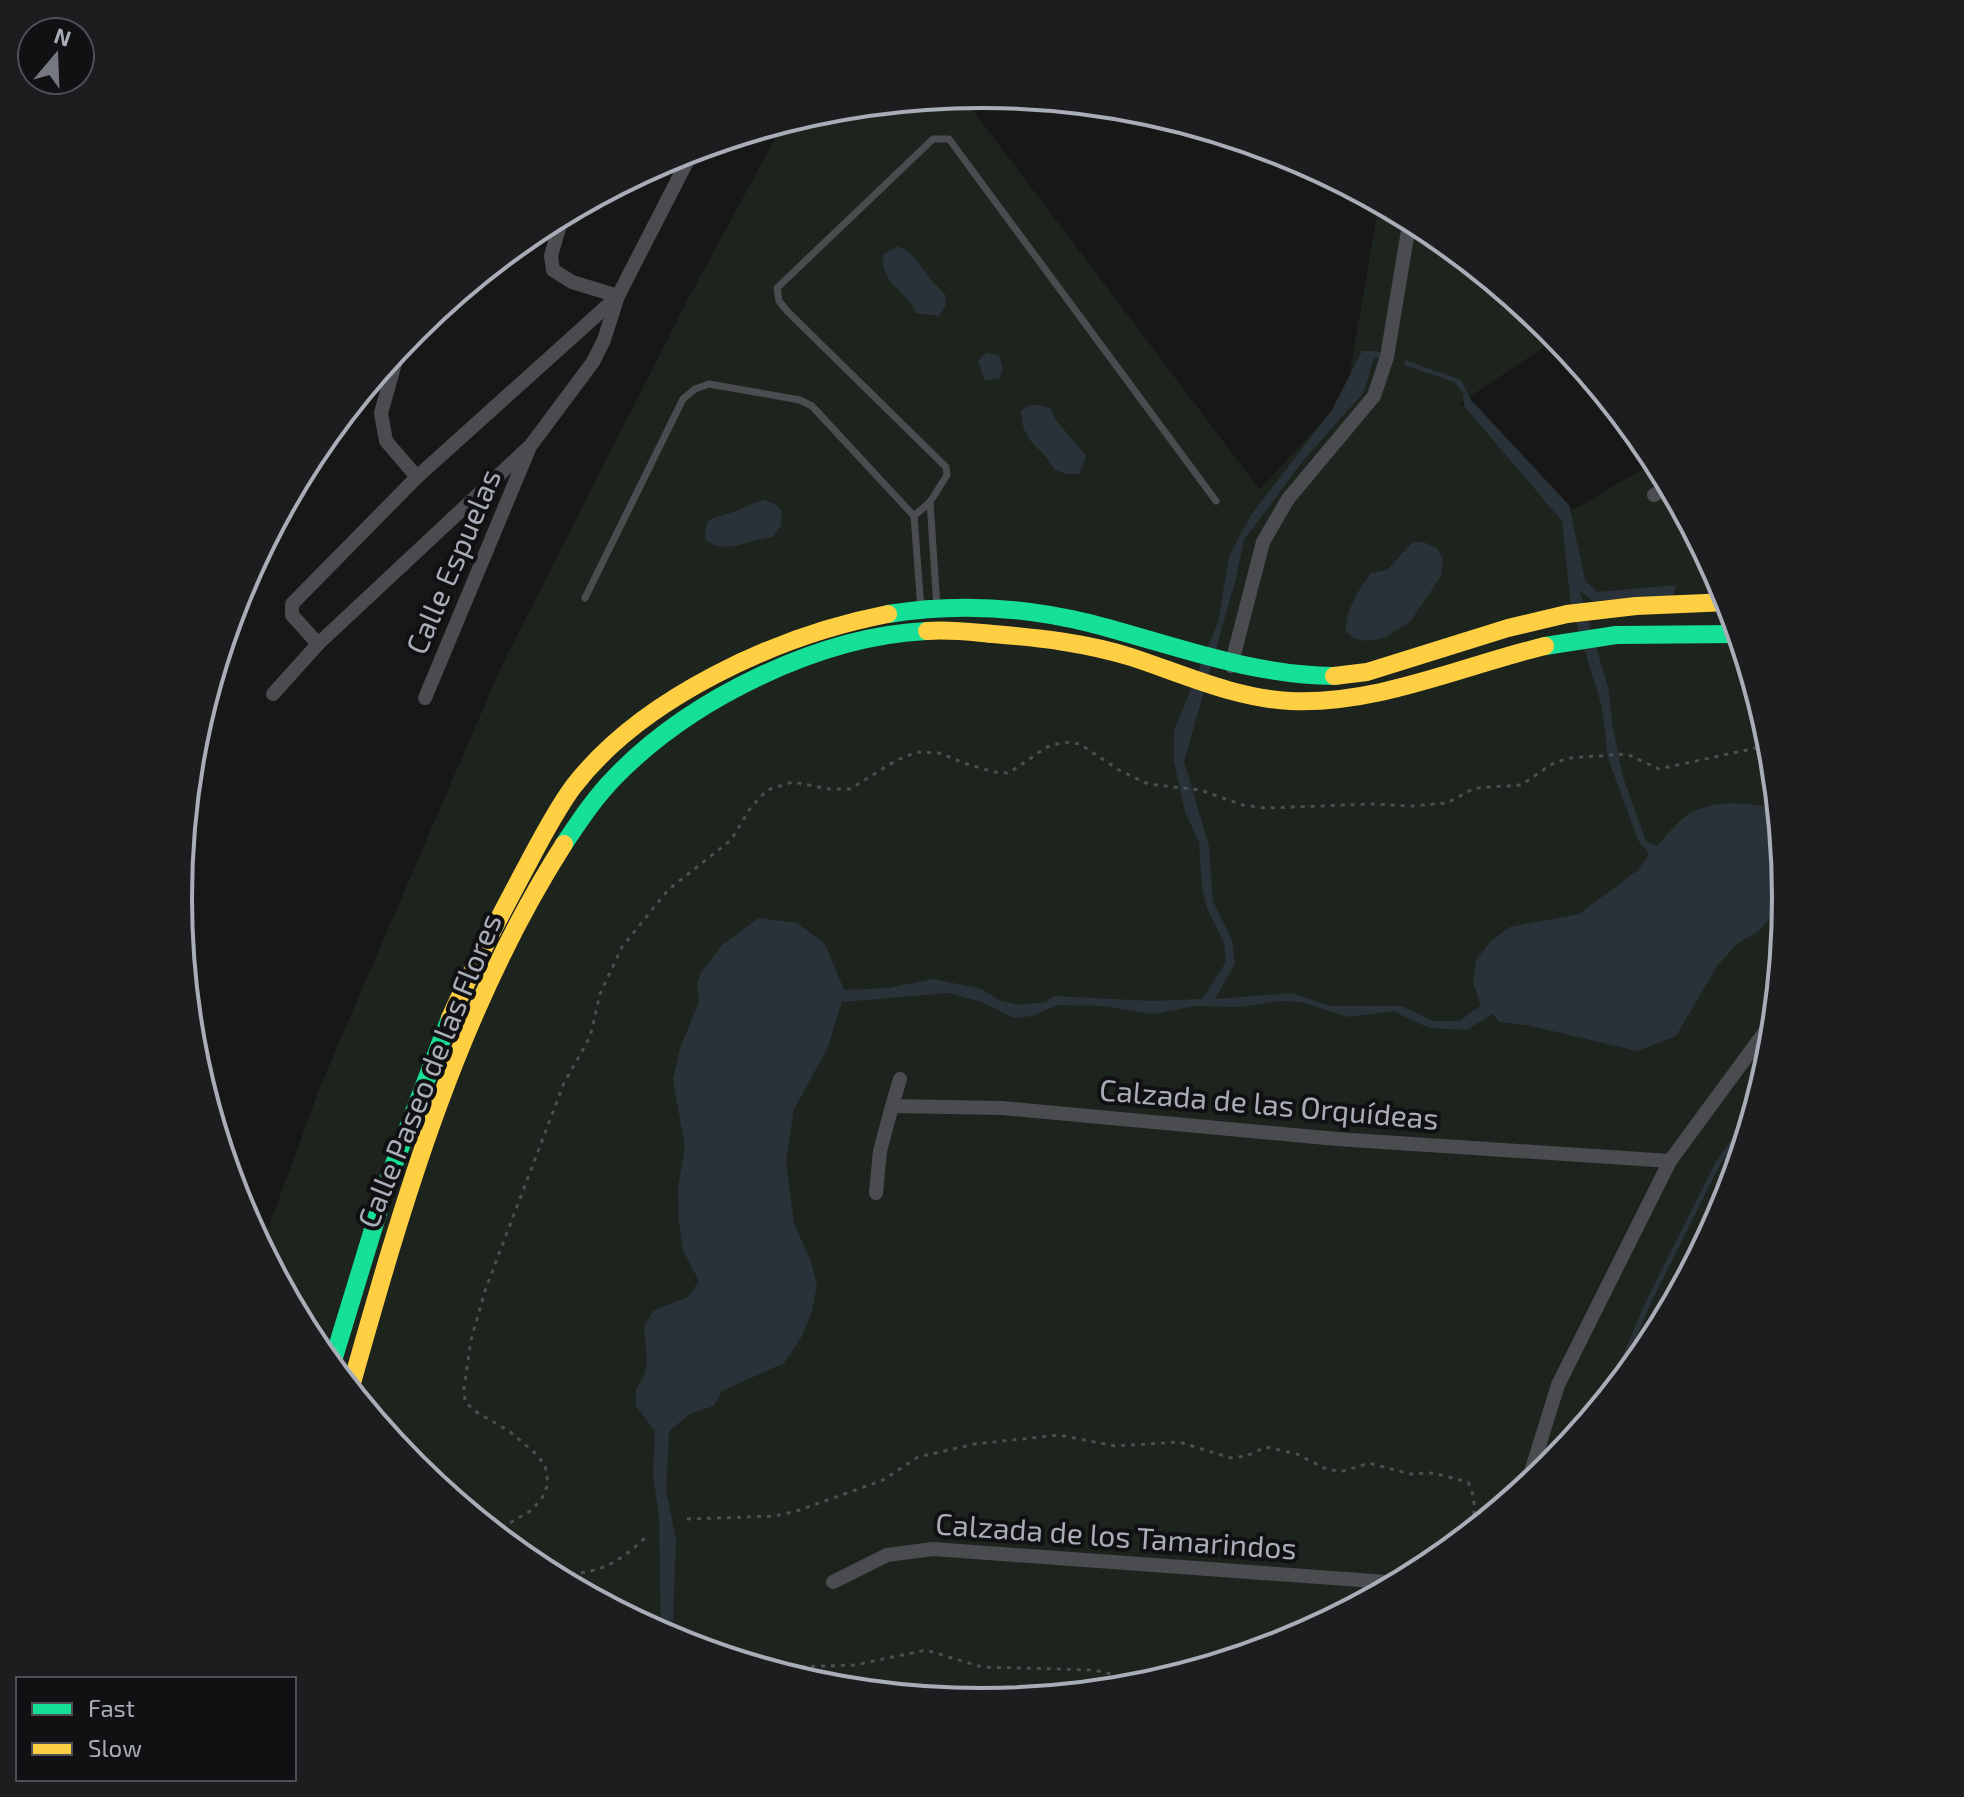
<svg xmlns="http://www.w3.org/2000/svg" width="1964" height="1797" viewBox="0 0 1964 1797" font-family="'Exo 2',sans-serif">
<rect width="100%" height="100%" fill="#171717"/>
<polygon fill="#1d241e" points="962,96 1260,490 1346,395 1379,203 1429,230 1551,330 1558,338 1460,403 1573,510 1656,461 1725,591 1771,742 1786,899 1771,1056 1725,1207 1651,1346 1551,1468 1429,1568 1289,1642 1138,1688 982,1703 825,1687 674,1642 535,1567 413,1467 313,1345 261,1247 322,1082 502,665 688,299 784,122 826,109"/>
<g fill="#2a3239">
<path d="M897 246C915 253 918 264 929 277 934 284 941 289 946 296L945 307 939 316 916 313C905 287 882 288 883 255Z"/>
<path d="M1362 351H1376L1387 354 1385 359 1374 358 1364 392 1302 462 1244 540 1236 578 1184 762 1209 846 1213 902 1232 940 1235 964 1215 999 1292 993 1330 1006H1402L1433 1021H1460L1481 1005 1473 983 1476 960 1491 941 1510 927 1579 914 1638 870 1649 854 1638 840 1608 758 1602 707 1571 606 1562 521 1464 406 1463 393 1454 382 1404 365 1405 360 1461 380 1471 400 1569 505 1585 580 1597 592 1676 585 1673 596 1593 601 1580 591 1609 691 1612 723 1623 777 1646 841 1657 846C1667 836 1677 821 1689 814 1717 798 1748 803 1778 809L1786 898 1759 931 1738 943 1717 966 1676 1036 1637 1051 1527 1025 1499 1022 1493 1014 1466 1030 1429 1028 1393 1011 1349 1017 1301 1002 1281 1001 1239 1007 1195 1006 1153 1014 1103 1006 1057 1005 1033 1016 1014 1018 982 1002 948 993 842 1002 827 1049 794 1109 786 1162 794 1223 811 1262 817 1284 812 1311 802 1336 784 1363 722 1391 714 1406 691 1413 669 1431 666 1491 676 1540 672 1641 661 1635 659 1514 653 1476 655 1431 636 1406V1389L644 1376 647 1362 644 1327 653 1311 688 1297 699 1281 683 1250 679 1223 678 1188 685 1147 673 1080 680 1048 699 1002 697 983 701 973 722 945 759 918 797 923 825 944 844 990 888 988 933 979 982 989 1000 1001 1021 1005 1046 1002 1054 996 1152 1001 1202 999 1226 962 1224 943 1207 908 1202 888 1199 842 1185 812 1174 761V731L1218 622 1229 556 1251 515 1332 410Z"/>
<polygon points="988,353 999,356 1003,369 999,379 985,380 978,362 982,356"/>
<path d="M1029 405H1039L1051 409 1056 420 1086 456 1079 474H1066L1054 469C1040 443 1023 446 1021 411Z"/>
<path d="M764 500 775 504 782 511 781 526 773 537C751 538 724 557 705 539 706 512 713 520 733 512 744 508 753 503 764 500Z"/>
<path d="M1413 542H1423L1437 548 1443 559 1441 576 1410 622 1384 638 1368 641 1355 639 1346 631C1346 609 1358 591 1371 573L1387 570Z"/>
</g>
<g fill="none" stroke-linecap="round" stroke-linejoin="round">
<polyline stroke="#2a3239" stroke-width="5" points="1607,1399 1648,1303 1717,1165 1754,1111"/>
<g stroke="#4d4e52" stroke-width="3" stroke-dasharray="4 6" stroke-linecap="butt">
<path d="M687 1519 775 1516 797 1511 883 1480 918 1457 975 1444 1059 1435 1115 1446 1179 1442 1231 1458 1246 1456 1266 1447 1297 1454 1328 1470 1344 1471 1369 1463 1410 1474 1433 1473 1468 1482C1477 1500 1475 1514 1470 1533"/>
<polyline points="493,1533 532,1510 544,1495 548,1483 545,1465 535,1453 509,1431 473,1410 465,1401 464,1388 471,1340 486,1288 564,1083 590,1037 600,994 622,947 668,890 731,840 751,807 767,790 793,782 829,789 850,789 897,760 917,752 939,753 967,764 994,772 1009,773 1047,747 1064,742 1080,744 1119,770 1148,784 1200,790 1243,805 1265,808 1373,804 1411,806 1447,803 1475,788 1521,785 1554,763 1569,758 1627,754 1659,769 1756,748 1772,751"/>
<path d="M551 1576C597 1573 613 1568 646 1537"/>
<polyline points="761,1668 855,1665 926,1650 982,1667 1094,1670 1115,1675 1130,1688"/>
</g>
<g stroke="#4b4c50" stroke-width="7">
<polyline points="930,502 937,607"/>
<polyline points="914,516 930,502 947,475 946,467 788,312 779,301 777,288 933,139 949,139 1216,501"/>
<polyline points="914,516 921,609"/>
<polyline points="585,598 683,399 695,389 709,384 800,400 812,406 914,516"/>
</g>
<g stroke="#4b4c50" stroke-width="14">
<polyline points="400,346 381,413 386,441 417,477"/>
<polyline points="1654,495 1669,486"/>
<polyline points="318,644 292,615 292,604 417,477 618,296 693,150"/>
<polyline points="1231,666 1263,542 1288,499 1374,396 1387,357 1410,219"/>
<polyline points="273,694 318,644 531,445 593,362 604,340 618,296 572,282 553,270 551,256 563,214"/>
<polyline points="425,698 529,449"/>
<polyline points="900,1079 892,1106 1002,1108 1337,1139 1670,1161"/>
<polyline points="876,1193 880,1151 892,1106"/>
<polyline points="1526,1488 1558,1385 1670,1161 1775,1018"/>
<polyline points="833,1582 887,1555 933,1549 1401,1583"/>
</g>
<g stroke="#16e098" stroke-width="18">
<path d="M888 614C955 603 1024 607 1089 623 1171 644 1248 675 1334 676"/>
<polyline points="1545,646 1616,635 1738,634"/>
<path d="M564 844C580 820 596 796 616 776 691 699 819 636 927 631"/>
<polyline points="331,1367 389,1177 450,1018"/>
</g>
<g stroke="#ffcf43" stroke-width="18">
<path d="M927 631C949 629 971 632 993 634 1041 638 1086 643 1131 657 1183 674 1234 698 1290 701 1377 705 1462 666 1545 646"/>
<polyline points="1334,676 1367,672 1508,628 1567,614 1636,606 1729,602"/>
<path d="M450 1018C472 968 498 920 524 871 539 843 554 813 573 787 642 697 779 635 888 614"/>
<path d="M350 1390C403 1202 458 1010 564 844"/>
</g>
</g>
<g text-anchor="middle" stroke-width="8" stroke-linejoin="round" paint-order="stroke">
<g font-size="30" fill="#a8adb8" stroke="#111113">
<text transform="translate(454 562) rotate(-67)" y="10">Calle Espuelas</text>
<text transform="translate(430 1071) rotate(-68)" y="10">Calle Paseo de las Flores</text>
<text transform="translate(1269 1105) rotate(5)" y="10">Calzada de las Orquídeas</text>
<text transform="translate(1116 1537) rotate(4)" y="10">Calzada de los Tamarindos</text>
</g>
</g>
<path d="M0 0H1964V1797H0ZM192 898a790 790 0 1 1 1580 0a790 790 0 1 1-1580 0Z" fill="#1d1d20" fill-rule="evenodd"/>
<path fill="none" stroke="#a8adb8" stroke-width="4" d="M192 898a790 790 0 1 1 1580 0a790 790 0 1 1-1580 0Z"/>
<rect x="16" y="1677" width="280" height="104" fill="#111113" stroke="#4d4f55" stroke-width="2"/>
<rect x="32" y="1703" width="40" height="12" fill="#16e098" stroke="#4d4f55" stroke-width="2"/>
<text x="88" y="1717" font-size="24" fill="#a8adb8">Fast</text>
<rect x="32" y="1743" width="40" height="12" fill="#ffcf43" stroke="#4d4f55" stroke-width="2"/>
<text x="88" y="1757" font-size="24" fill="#a8adb8">Slow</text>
<g transform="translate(56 56) rotate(19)"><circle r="38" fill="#111113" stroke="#4d4f55" stroke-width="2"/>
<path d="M0-6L14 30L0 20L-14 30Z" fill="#757880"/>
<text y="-12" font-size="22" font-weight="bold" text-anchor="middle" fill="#a8adb8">N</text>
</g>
</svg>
